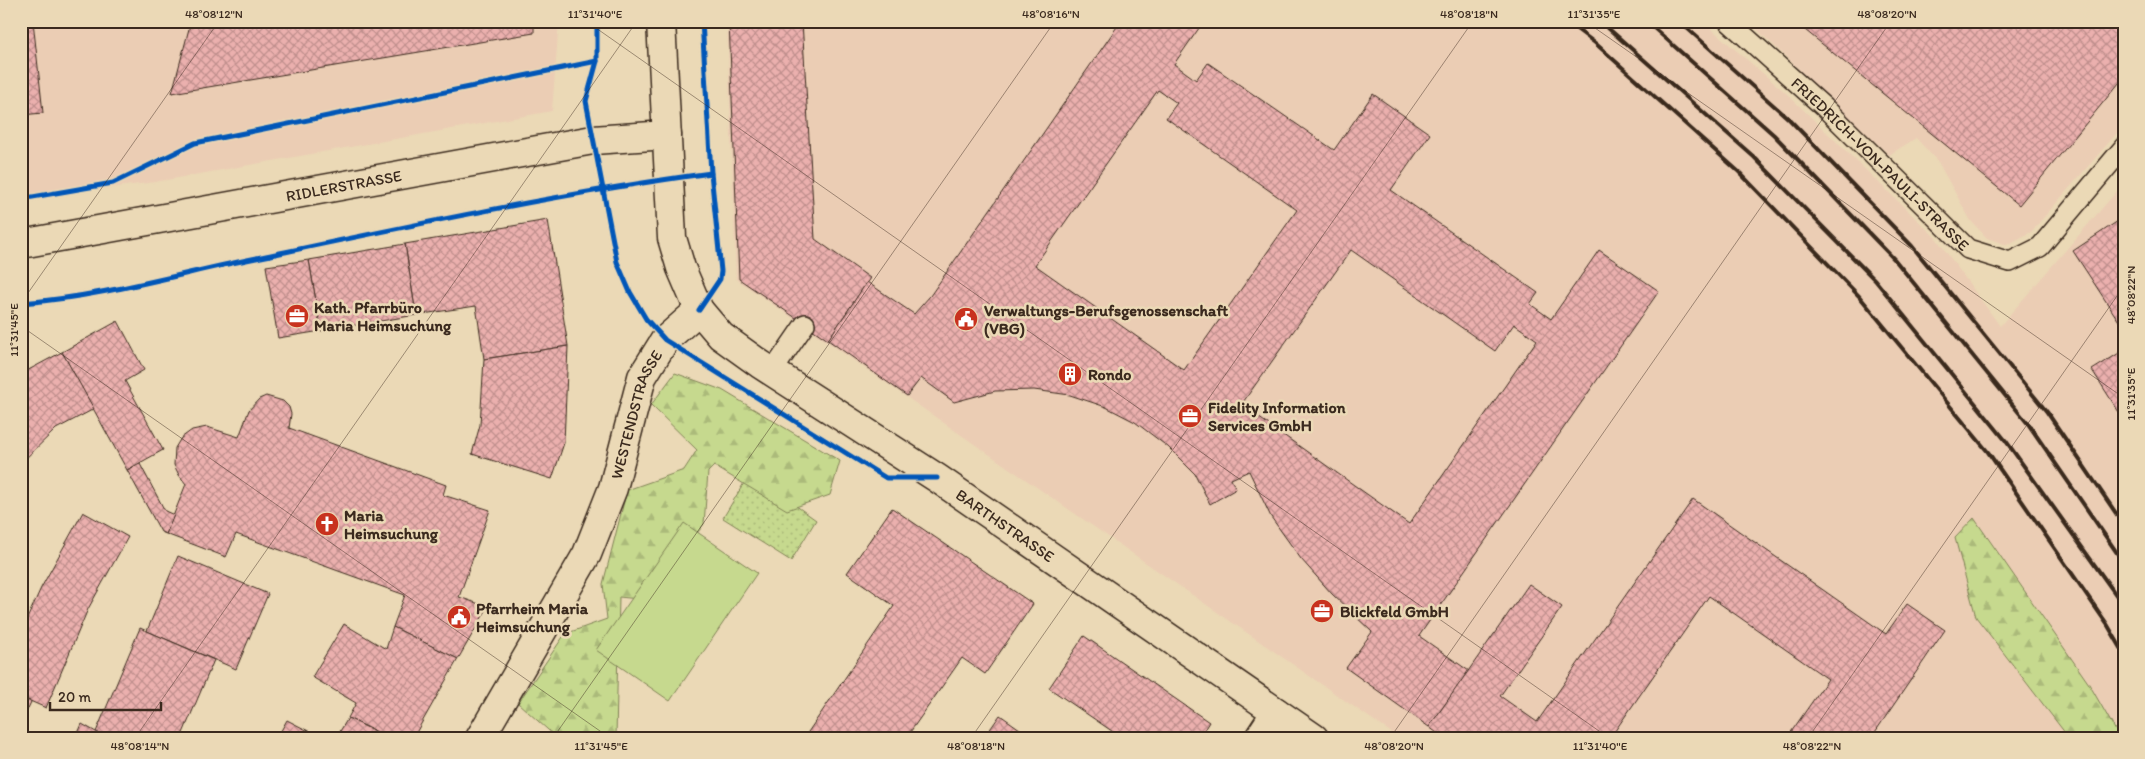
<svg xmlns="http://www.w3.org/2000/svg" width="2145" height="759" viewBox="0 0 2145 759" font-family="Itim,sans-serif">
<defs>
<pattern id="green-dots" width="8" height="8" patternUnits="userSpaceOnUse" patternTransform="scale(1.25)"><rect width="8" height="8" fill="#c6d98e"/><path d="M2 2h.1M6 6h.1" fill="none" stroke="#abba7a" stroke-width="1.8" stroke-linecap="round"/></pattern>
<pattern id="forest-firs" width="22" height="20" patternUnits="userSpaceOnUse" patternTransform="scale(1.25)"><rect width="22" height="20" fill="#c6d98e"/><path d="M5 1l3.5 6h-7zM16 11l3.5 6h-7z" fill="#abba7a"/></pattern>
<pattern id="building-cross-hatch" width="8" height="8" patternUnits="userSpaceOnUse" patternTransform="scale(1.25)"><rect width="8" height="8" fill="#ebb0ae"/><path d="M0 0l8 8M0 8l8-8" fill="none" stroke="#c08f8d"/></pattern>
</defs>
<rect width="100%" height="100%" fill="#ebd9b6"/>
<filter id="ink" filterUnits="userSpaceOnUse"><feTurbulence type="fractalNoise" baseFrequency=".02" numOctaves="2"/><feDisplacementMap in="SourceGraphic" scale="10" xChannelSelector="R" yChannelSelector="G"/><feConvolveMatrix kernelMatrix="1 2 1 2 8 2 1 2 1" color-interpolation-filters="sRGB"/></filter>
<g filter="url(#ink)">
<g fill="#ebcdb4">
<polygon points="21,21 559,21 552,111 155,182 21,200"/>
<polygon points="727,21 1702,21 1787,94 1936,238 2000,326 2124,183 2124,738 1399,738 736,279"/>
<polygon points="1748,21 2124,21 2124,125 2031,232 2007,245 1987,238 1971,221 1938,162 1916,138 1889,155"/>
</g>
<polygon fill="url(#green-dots)" stroke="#808256" points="750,473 816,520 791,561 723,518"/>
<g fill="url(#forest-firs)" stroke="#808256">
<polygon points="675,373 722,390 840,461 830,495 787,510 714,466 708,472 704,524 649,600 619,597 616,738 557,738 518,703 565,634 607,619 603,584 627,490 684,470 697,450 651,405"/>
<polygon points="1974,518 2089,684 2120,738 2069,738 1976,617 1955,538"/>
</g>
<polygon fill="#c6d98e" stroke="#808256" points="684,523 757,573 670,701 596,650"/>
<g fill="url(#building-cross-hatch)" stroke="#3b2a1e" fill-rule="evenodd">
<polygon points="21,21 33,21 43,113 21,115"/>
<polygon points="191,21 534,21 534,33 172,93"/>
<polygon points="729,21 802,21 815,239 870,278 828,340 739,279"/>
<path d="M1121 21H1204L1174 64 1196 80 1208 63 1334 150 1373 94 1430 134 1391 190 1538 293 1530 304 1551 319 1599 250 1659 291 1419 636 1469 671 1429 727 1346 668 1372 632 1332 594 1301 559 1271 517 1249 471 1231 479 1236 489 1210 504 1195 474 1168 447 1135 422 1106 407 1070 395 1034 390 995 391 954 402 921 378 907 396 828 340 867 282 914 314 930 296ZM1158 90 1177 103 1166 118 1297 210 1184 370 1035 265ZM1351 250 1495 351 1514 324 1537 340 1409 524 1241 405Z"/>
<polygon points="1794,21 2124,21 2124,77 2019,205"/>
<polygon points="2124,217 2124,329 2073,251"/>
<polygon points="548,220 568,346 484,359 476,306 416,315 405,244"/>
<polygon points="405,244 416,315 321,331 309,260"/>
<polygon points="309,260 321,331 278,338 266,266"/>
<polygon points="118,321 144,370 125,381 163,450 127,470 62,352"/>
<polygon points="568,346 564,443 552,479 472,454 480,425 484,359"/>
<polygon points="2124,350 2124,420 2092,370"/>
<polygon points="62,352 94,409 56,429 21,463 21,374"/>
<polygon points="266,396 283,401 289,407 291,414 289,428 446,485 443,495 490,510 459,597 488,607 458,659 393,627 405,595 236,534 226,557 166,534 186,484 179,475 174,465 175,448 181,438 192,430 207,427 239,437 249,410 259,399"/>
<polygon points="140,464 165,511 174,515 166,534 161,532 127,470"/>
<polygon points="1693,499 1886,634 1907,604 1945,630 1871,738 1787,738 1828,679 1709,596 1610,738 1444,738 1429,727 1529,584 1562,607 1500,696 1537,722"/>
<polygon points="892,508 1033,604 985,674 962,658 906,738 804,738 894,606 847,573"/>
<polygon points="83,512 128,537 88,609 46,708 21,697 21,632 41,588"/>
<polygon points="178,556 268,594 236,669 147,631"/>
<polygon points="344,624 386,649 393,627 458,659 413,738 390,738 348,718 356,703 312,677"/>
<polygon points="140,628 214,660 181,738 110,738 96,732"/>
<polygon points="1084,636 1209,722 1199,738 1122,738 1049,688"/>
<polygon points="21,697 31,702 23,719 21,719"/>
<polygon points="1000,715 1027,734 1024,738 984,738"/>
<polygon points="348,718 372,730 390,738 336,738"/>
<polygon points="287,720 322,738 277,738"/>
<polygon points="82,724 96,732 110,738 76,738"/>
</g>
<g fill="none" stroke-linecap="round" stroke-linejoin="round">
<g stroke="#3b2a1e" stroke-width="22">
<g id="lane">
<path id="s1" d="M1728 21 1824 107 1968 249 2010 262 2040 247 2124 147"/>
<polyline points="772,372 805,324"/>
</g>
</g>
<g stroke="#3b2a1e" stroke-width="31">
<g id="street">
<path id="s2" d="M480 738 587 554 613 488 642 377 665 340 699 310"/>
<polyline points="1259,738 1276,712"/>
</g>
</g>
<g stroke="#3b2a1e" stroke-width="31">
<g id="secondary">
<path id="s3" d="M661 21 672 238 681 268 699 310 721 336 760 364 937 478 1314 738"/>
<path id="s4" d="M21 244 593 140 667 135"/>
</g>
</g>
<use href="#lane" stroke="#ebd9b6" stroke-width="19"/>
<use href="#street" stroke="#ebd9b6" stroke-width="28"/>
<use href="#secondary" stroke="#ebd9b6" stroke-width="28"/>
<g stroke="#3b2a1e" stroke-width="4">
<polyline points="1566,21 1595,43 1739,172 1859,296 1988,452 2107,624 2124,653"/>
<polyline points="1600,21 1754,157 1875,280 2006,441 2124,606"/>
<polyline points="1646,21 1774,135 1895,260 2029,425 2124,563"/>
<polyline points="1679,21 1789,119 1912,246 2047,412 2124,525"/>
</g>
<g stroke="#ebd9b6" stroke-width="8">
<g id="cycleway">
<polyline points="597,21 597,61 586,101 617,262 630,292 646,319 665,340 886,478 937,478"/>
<polyline points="21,199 113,183 195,143 597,61"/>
<path d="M21 303C104 297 185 272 266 256 413 225 562 193 711 173"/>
<polyline points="699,310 720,279 721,271 711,173 702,21"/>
</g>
</g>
<use href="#cycleway" stroke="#0057b8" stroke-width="5"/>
</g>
</g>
<path fill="none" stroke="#3b2a1e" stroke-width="1" stroke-opacity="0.45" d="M586 21 1609 738M1585 21 2124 398M21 303 219 21M21 326 610 738M135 738 637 21M553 738 1055 21M971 738 1473 21M1390 738 1891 21M1808 738 2124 286"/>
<defs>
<g id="office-disc" transform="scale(1.25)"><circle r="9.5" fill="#c8321e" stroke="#ebd9b6"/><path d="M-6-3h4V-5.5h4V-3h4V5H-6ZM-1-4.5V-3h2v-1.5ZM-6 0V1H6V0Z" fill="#fff"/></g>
<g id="civic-disc" transform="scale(1.25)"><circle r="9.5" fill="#c8321e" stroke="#ebd9b6"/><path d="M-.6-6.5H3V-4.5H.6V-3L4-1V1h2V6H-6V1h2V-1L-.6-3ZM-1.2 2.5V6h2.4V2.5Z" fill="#fff"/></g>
<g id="building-disc" transform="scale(1.25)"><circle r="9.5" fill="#c8321e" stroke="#ebd9b6"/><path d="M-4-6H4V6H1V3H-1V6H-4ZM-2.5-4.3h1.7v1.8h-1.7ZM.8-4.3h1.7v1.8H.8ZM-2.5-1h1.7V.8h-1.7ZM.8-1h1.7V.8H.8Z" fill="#fff"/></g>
<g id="church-disc" transform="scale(1.25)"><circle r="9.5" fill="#c8321e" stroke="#ebd9b6"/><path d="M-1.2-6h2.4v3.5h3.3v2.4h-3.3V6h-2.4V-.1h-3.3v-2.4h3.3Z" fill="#fff"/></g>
</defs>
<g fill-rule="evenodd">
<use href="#office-disc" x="297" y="316"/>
<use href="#civic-disc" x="966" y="319"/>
<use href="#building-disc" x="1070" y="374"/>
<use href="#office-disc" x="1190" y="416"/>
<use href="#church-disc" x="327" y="524"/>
<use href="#office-disc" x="1322" y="611"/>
<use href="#civic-disc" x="459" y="617"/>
</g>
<g text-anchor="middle" stroke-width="5" stroke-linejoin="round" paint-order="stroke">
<g font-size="16" fill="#3b2a1e" stroke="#ebd9b6">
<text dy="6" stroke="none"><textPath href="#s1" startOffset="209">FRIEDRICH-VON-PAULI-STRASSE</textPath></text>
<text dy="6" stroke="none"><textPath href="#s4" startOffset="328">RIDLERSTRASSE</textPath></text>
<text dy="6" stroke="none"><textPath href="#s2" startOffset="361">WESTENDSTRASSE</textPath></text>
<text dy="6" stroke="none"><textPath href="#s3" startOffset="670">BARTHSTRASSE</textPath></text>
</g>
<g font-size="16" font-weight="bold" fill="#3b2a1e" stroke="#ebd9b6" text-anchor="start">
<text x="314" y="313">Kath. Pfarrbüro<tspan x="314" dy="18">Maria Heimsuchung</tspan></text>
<text x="984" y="316">Verwaltungs-Berufsgenossenschaft<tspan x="984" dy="18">(VBG)</tspan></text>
<text x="1088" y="380">Rondo</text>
<text x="1208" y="413">Fidelity Information<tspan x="1208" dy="18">Services GmbH</tspan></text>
<text x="344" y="521">Maria<tspan x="344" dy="18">Heimsuchung</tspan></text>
<text x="476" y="614">Pfarrheim Maria<tspan x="476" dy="18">Heimsuchung</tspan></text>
<text x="1340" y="617">Blickfeld GmbH</text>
</g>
</g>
<rect width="2145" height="759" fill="none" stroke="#ebd9b6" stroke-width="55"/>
<path d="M50 702v8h111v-8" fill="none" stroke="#3b2a1e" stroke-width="2.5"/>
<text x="58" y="702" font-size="15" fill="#3b2a1e" stroke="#ebd9b6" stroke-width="4" paint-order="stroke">20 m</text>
<rect x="28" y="28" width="2090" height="704" fill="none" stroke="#3b2a1e" stroke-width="2"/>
<g font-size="12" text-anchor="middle" fill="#3b2a1e">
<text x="214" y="18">48°08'12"N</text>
<text x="595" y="18">11°31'40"E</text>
<text x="1051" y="18">48°08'16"N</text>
<text x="1469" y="18">48°08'18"N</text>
<text x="1594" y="18">11°31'35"E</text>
<text x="1887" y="18">48°08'20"N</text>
<text transform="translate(2131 295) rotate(-90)" y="4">48°08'22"N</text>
<text transform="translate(14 330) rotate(-90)" y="4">11°31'45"E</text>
<text transform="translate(2131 394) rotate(-90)" y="4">11°31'35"E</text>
<text x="140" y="750">48°08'14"N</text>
<text x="601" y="750">11°31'45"E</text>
<text x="976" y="750">48°08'18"N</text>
<text x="1394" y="750">48°08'20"N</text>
<text x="1600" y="750">11°31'40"E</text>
<text x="1812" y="750">48°08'22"N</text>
</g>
</svg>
